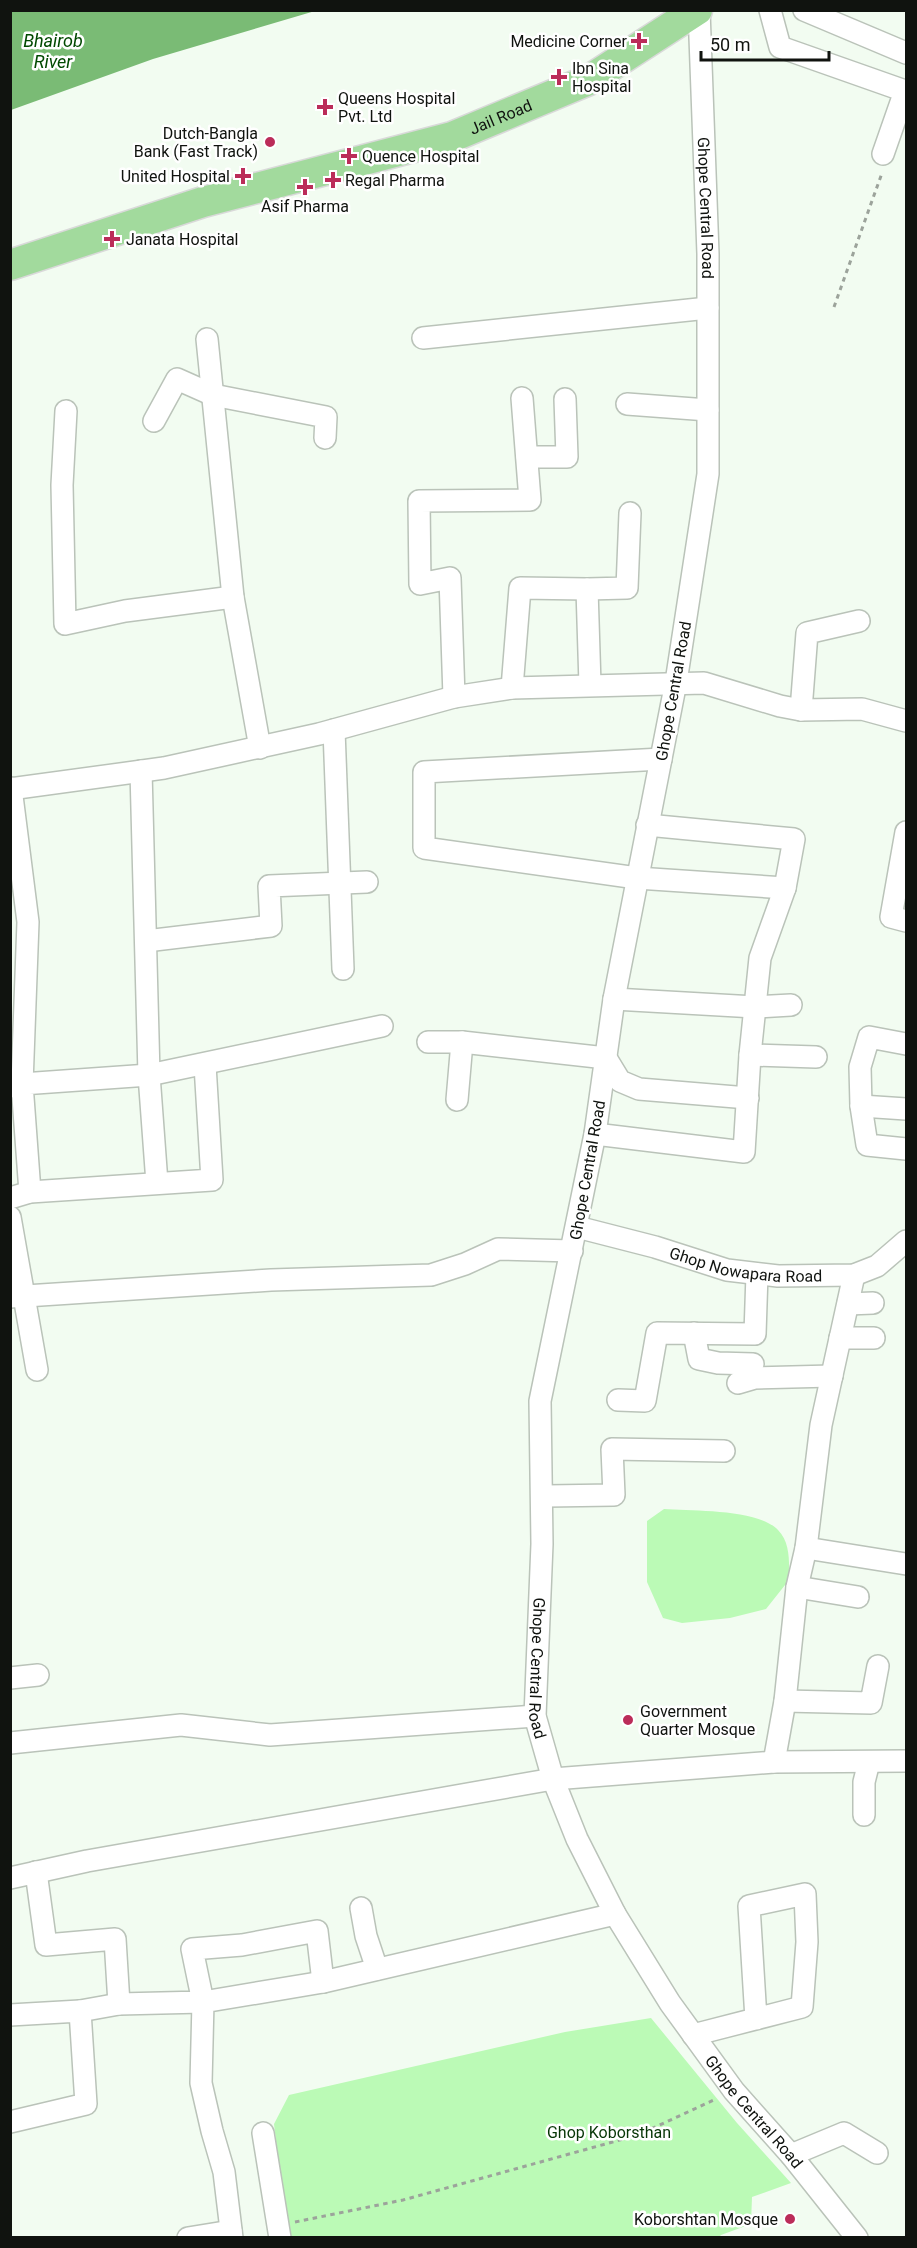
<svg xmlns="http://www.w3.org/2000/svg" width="917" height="2248" viewBox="0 0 917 2248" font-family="Roboto,sans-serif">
<rect width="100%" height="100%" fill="#f2fcf1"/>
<g fill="#bbfab6">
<path d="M664 1509C693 1511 758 1509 778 1530 791 1543 789 1564 789 1580L766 1609 730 1618 682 1623 663 1618 647 1582V1521Z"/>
<polygon points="651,2018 737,2123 791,2183 752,2197 751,2224 721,2235 719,2237 287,2237 274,2124 289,2095 565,2032"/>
</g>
<polygon fill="#7abb75" points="10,11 11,10 315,11 153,59 11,110"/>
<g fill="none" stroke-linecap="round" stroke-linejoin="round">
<g stroke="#bac3b9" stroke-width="24">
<g id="minor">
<path id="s1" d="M699 10 708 254V474L676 682 614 999 595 1134 540 1401 542 1544 535 1716 553 1779 577 1839 615 1914 670 2003 734 2091 791 2155 857 2238"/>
<polyline points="770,10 780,47 905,91 883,154"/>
<polyline points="804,10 906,53"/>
<polyline points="423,338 708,308"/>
<polyline points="207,339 233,597 260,748"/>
<polyline points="627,404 708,410"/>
<polyline points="66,411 62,485 65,624 125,611 233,597"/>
<polyline points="154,421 177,379 213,395 326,417 325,438"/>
<polyline points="527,457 567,457 565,399"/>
<polyline points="590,685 587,589 627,588 630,513"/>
<polyline points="512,688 520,588 587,589"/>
<polyline points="454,697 450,578 420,584 419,501 530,500 522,398"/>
<polyline points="801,710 807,633 859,621"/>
<polyline points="334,730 343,969"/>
<polyline points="661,759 424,772 424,848 637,878 785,888"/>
<polyline points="141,771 149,1075 157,1183"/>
<polyline points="10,789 164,768 319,734 454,697 512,688 704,683 780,706 801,710 862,709 906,721"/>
<polyline points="906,832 891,917 906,921"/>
<polyline points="146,941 271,926 269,886 367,882"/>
<polyline points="614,999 755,1007 791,1005"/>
<polyline points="428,1042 462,1042 606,1058 620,1081 639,1089 748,1098"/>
<polyline points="906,1044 869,1037 860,1067 861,1106 867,1145 906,1149"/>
<polyline points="750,1055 816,1057"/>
<polyline points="10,1087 22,1084 28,922 11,788"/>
<polyline points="457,1100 462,1042"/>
<polyline points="861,1106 906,1109"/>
<polyline points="595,1134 744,1152 750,1055 760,958 785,888 794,839 647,825"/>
<polyline points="30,1192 22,1084 149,1075 382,1026"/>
<polyline points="10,1198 30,1192 212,1180 205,1065"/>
<polyline points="10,1217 37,1370"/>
<path id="s2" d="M577 1227 655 1247 727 1270 778 1276 854 1275 877 1266 906 1241"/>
<polyline points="10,1297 271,1280 431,1275 465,1264 498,1249 572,1251"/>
<polyline points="848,1304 873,1303"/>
<polyline points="694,1333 699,1359 718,1363 753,1364"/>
<polyline points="840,1338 874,1338"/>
<polyline points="738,1383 755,1378 832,1376"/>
<polyline points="618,1400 645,1401 657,1333 755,1334 757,1274"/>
<polyline points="547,1496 614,1495 612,1449 724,1451"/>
<polyline points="806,1548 906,1564"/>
<polyline points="797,1587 858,1597"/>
<polyline points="10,1678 38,1675"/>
<polyline points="785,1701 871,1703 878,1666"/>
<polyline points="10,1743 181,1725 270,1735 535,1716"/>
<polyline points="774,1762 785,1701 797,1587 806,1548 821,1425 854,1275"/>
<polyline points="864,1815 864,1782 869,1762"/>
<polyline points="36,1872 46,1945 115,1939 119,2004 203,2002 192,1949 242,1945 317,1931 323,1982"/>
<polyline points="10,1878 87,1861 553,1779 774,1762 906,1761"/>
<polyline points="361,1908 366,1936 377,1969"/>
<polyline points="80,2011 119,2004"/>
<polyline points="10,2015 80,2011 86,2104 10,2122"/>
<polyline points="693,2035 802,2007 807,1942 805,1894 749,1906 756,2019"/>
<polyline points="263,2133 280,2238"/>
<polyline points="791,2155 844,2133 877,2153"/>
<polyline points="188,2238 231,2231"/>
<polyline points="232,2238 224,2172 212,2131 201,2083 203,2002 323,1982 615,1914"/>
</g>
</g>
<g stroke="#d9d9d9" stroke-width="33">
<g id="highway">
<path id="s3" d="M10 265 203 202 452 137 589 80 697 10"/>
</g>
</g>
<g stroke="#9ca39b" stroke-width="3" stroke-dasharray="4.5 4.5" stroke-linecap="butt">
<polyline points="834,307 882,173"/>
<polyline points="295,2222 403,2200 638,2135 716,2099"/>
</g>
<use href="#minor" stroke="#fff" stroke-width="21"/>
<use href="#highway" stroke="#a2da9d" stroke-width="30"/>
</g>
<g fill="#bb2c59" stroke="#fff" stroke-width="2">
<path d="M636 32h6v6h6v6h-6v6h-6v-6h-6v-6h6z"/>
<path d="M556 68h6v6h6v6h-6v6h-6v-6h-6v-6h6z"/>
<path d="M322 98h6v6h6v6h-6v6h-6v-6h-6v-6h6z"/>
<circle cx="270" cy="142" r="6"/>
<path d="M346 147h6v6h6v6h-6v6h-6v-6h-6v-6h6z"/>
<path d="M240 167h6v6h6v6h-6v6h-6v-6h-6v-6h6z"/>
<path d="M330 171h6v6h6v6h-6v6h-6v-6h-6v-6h6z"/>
<path d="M302 178h6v6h6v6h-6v6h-6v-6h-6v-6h6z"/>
<path d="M109 230h6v6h6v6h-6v6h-6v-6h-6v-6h6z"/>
<circle cx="628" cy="1720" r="6"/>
<circle cx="790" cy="2219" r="6"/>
</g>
<g text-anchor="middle" stroke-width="5" stroke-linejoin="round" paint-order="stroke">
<g font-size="16" fill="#10130f" stroke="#fff" text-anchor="start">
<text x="627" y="47" text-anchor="end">Medicine Corner</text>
<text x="572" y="74">Ibn Sina<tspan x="572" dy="18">Hospital</tspan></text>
<text x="338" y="104">Queens Hospital<tspan x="338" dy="18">Pvt. Ltd</tspan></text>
<text x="258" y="139" text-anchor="end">Dutch-Bangla<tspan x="258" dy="18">Bank (Fast Track)</tspan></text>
<text x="362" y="162">Quence Hospital</text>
<text x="230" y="182" text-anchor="end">United Hospital</text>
<text x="345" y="186">Regal Pharma</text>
<text x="305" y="212" text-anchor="middle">Asif Pharma</text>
<text x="126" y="245">Janata Hospital</text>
<text x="640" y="1717">Government<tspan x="640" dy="18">Quarter Mosque</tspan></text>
<text x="778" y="2225" text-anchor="end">Koborshtan Mosque</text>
</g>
<g font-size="16" fill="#10130f" stroke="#fff">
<text dy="6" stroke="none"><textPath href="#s3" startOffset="513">Jail Road</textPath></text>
<text dy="6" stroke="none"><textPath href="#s1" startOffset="198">Ghope Central Road</textPath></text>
<text transform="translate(673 691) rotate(-80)" y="6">Ghope Central Road</text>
<text transform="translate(587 1170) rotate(-80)" y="6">Ghope Central Road</text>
<text dy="6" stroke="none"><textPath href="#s2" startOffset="174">Ghop Nowapara Road</textPath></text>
<text dy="6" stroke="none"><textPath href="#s1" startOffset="1674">Ghope Central Road</textPath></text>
<text dy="6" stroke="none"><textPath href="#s1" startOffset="2178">Ghope Central Road</textPath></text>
</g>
<g font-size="16" fill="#073606" stroke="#fff">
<text x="609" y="2138">Ghop Koborsthan</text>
</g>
<g font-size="18" font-style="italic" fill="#004900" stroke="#fff">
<text x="53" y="47">Bhairob<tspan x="53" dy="21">River</tspan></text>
</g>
</g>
<rect width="917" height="2248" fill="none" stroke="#10130f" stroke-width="24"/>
<path d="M701 51v9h128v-9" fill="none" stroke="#10130f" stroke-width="3"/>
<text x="710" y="51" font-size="18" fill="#10130f" stroke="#ffffff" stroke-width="4.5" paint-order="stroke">50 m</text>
</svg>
